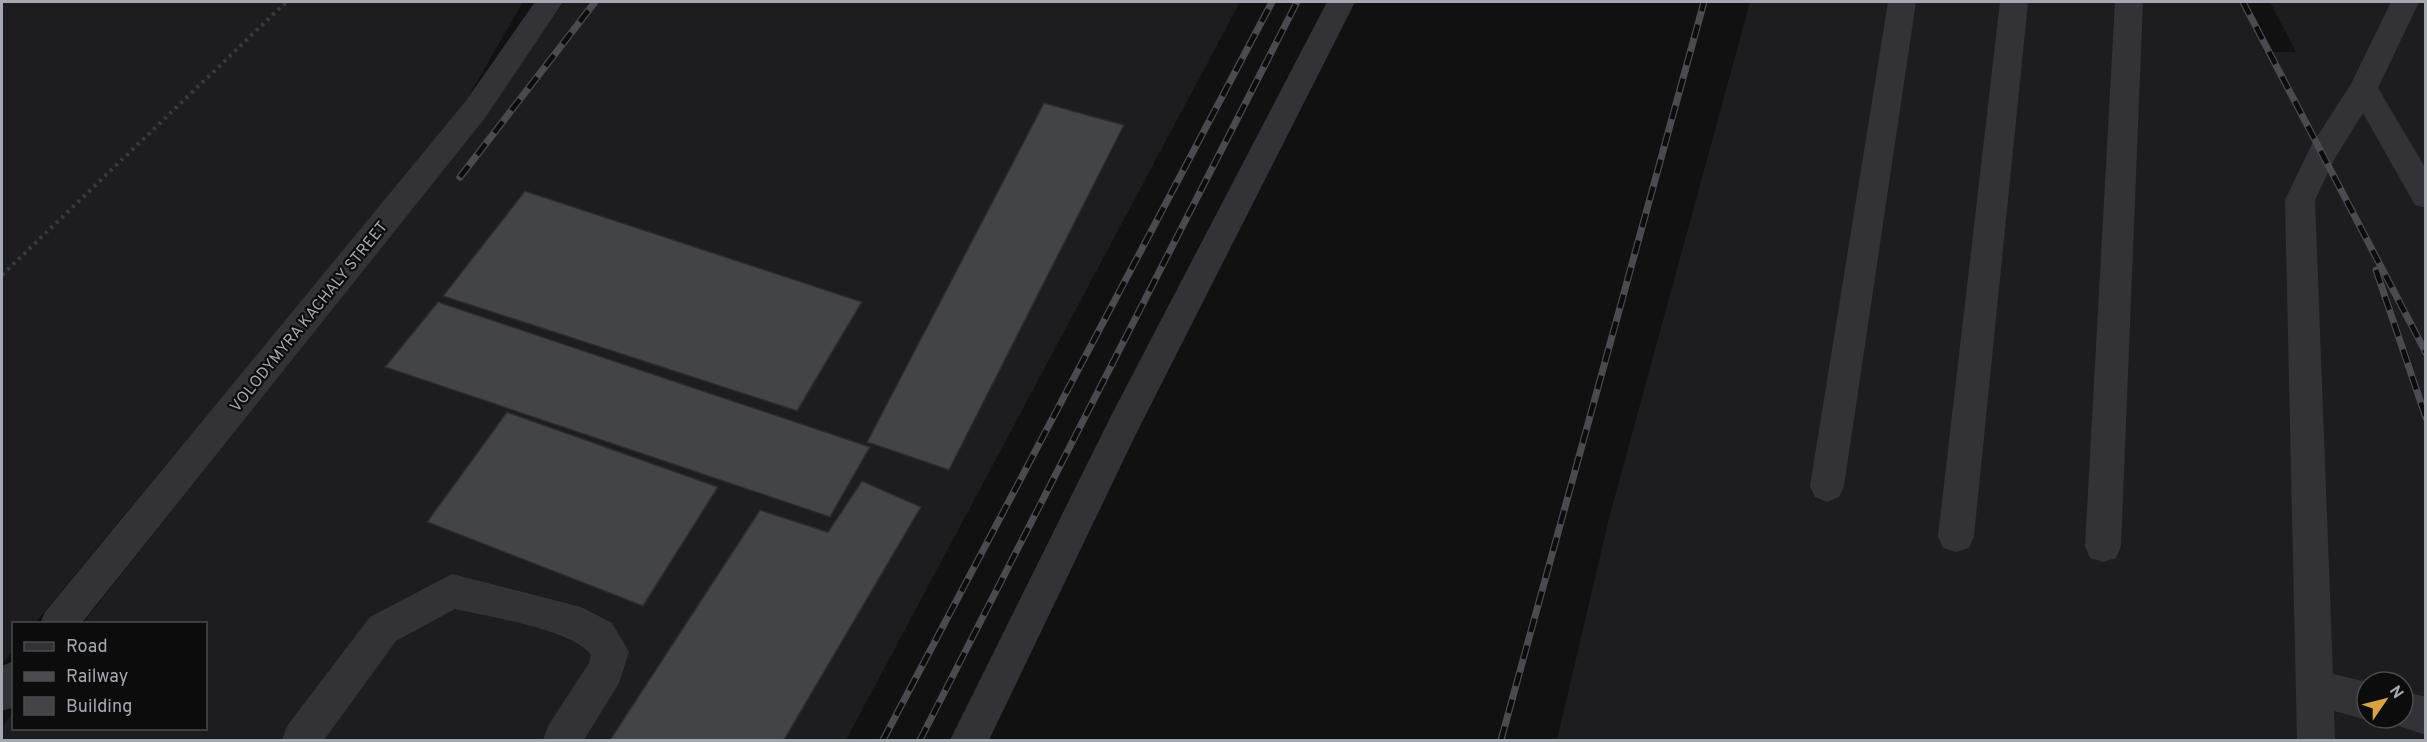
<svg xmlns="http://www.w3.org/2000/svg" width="2427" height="742" viewBox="0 0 2427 742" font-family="Overpass,sans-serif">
<rect width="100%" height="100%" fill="#111112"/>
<g fill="#1d1d1f" fill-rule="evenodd">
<polygon points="2,2 523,2 463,106 35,623 14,624 13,650 2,664"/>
<polygon points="564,2 1240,2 846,740 2,740 2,727 13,712 14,728 206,728 206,624 83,623 483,115"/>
<path d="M1750 2H2245L2264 52H2296L2270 2H2425V740H1557L1609 518ZM2367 682H2403V718H2367Z"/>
</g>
<g fill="#434447" stroke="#2b2b2e" stroke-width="1.5">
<polygon points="1044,103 1124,125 949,470 867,442"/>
<polygon points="525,191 862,302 797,411 443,296"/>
<polygon points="438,302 870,447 830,517 385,367"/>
<polygon points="507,412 718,487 643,606 427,522"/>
<polygon points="862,481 921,507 784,740 610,740 760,510 828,532"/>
</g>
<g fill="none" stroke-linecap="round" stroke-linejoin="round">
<polyline stroke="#393a3e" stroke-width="4" stroke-dasharray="3 4.5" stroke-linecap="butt" points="2,275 286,2"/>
<g fill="#333337" fill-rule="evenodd">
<polygon points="535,2 563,2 485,118 81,624 40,624 45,612 465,102"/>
<polygon points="1327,2 1355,2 1136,434 989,740 950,740 1112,414"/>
<polygon points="1888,2 1916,2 1844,486 1839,497 1827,502 1815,497 1810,486"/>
<polygon points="2000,2 2028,2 1974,536 1969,548 1956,552 1943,548 1938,536"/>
<polygon points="2115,2 2143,2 2121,546 2116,558 2103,562 2090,558 2085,546"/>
<polygon points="2391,2 2419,2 2378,88 2426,169 2426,208 2415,205 2363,113 2335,158 2315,200 2333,674 2367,682 2367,718 2371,718 2367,720 2334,711 2335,740 2297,740 2285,200 2311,146 2351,84"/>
<path d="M452 574 581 607 612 623 629 652 619 683 584 740H543L548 726 589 663 591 655C575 630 485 616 455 609L396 641 324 740H282L287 726 370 617Z"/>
<polygon points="14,661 14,707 2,711 2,666"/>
<polygon points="2403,691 2426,697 2426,735 2390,723 2387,718 2403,718"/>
</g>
<g stroke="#4a4b50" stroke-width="7">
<g id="rail">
<polyline points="2243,2 2426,353"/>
<polyline points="460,177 595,2"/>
<polyline points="2376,270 2426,418"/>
<polyline points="883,740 1272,2"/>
<polyline points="920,740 1297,2"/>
<polyline points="1501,740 1704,2"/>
</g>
</g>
<use href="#rail" stroke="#0c0c0d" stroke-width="4.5" stroke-dasharray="14" stroke-linecap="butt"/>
</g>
<g text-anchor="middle" stroke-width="4.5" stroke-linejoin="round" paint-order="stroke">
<g font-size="16" fill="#a4a9b1" stroke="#0c0c0d">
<text transform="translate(308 316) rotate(-51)" y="6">VOLODYMYRA KACHALY STREET</text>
</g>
</g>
<rect width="2427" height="742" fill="none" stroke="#a4a9b1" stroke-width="6"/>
<rect x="12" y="622" width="195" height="108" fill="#0c0c0d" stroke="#494b4f" stroke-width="1.5"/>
<rect x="24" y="642" width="30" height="9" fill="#333337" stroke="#494b4f" stroke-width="1.5"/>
<text x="66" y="652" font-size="18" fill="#a4a9b1">Road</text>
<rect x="24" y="672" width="30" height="9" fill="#4a4b50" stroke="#494b4f" stroke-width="1.5"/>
<text x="66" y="682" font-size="18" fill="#a4a9b1">Railway</text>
<rect x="24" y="697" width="30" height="18" fill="#434447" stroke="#494b4f" stroke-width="1.5"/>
<text x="66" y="712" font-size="18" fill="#a4a9b1">Building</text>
<g transform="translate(2385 700) rotate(55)"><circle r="28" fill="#0c0c0d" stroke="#494b4f" stroke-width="1.5"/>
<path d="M0-4.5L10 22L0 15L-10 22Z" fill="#daa241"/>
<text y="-9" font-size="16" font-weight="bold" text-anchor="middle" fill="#a4a9b1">N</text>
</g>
</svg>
